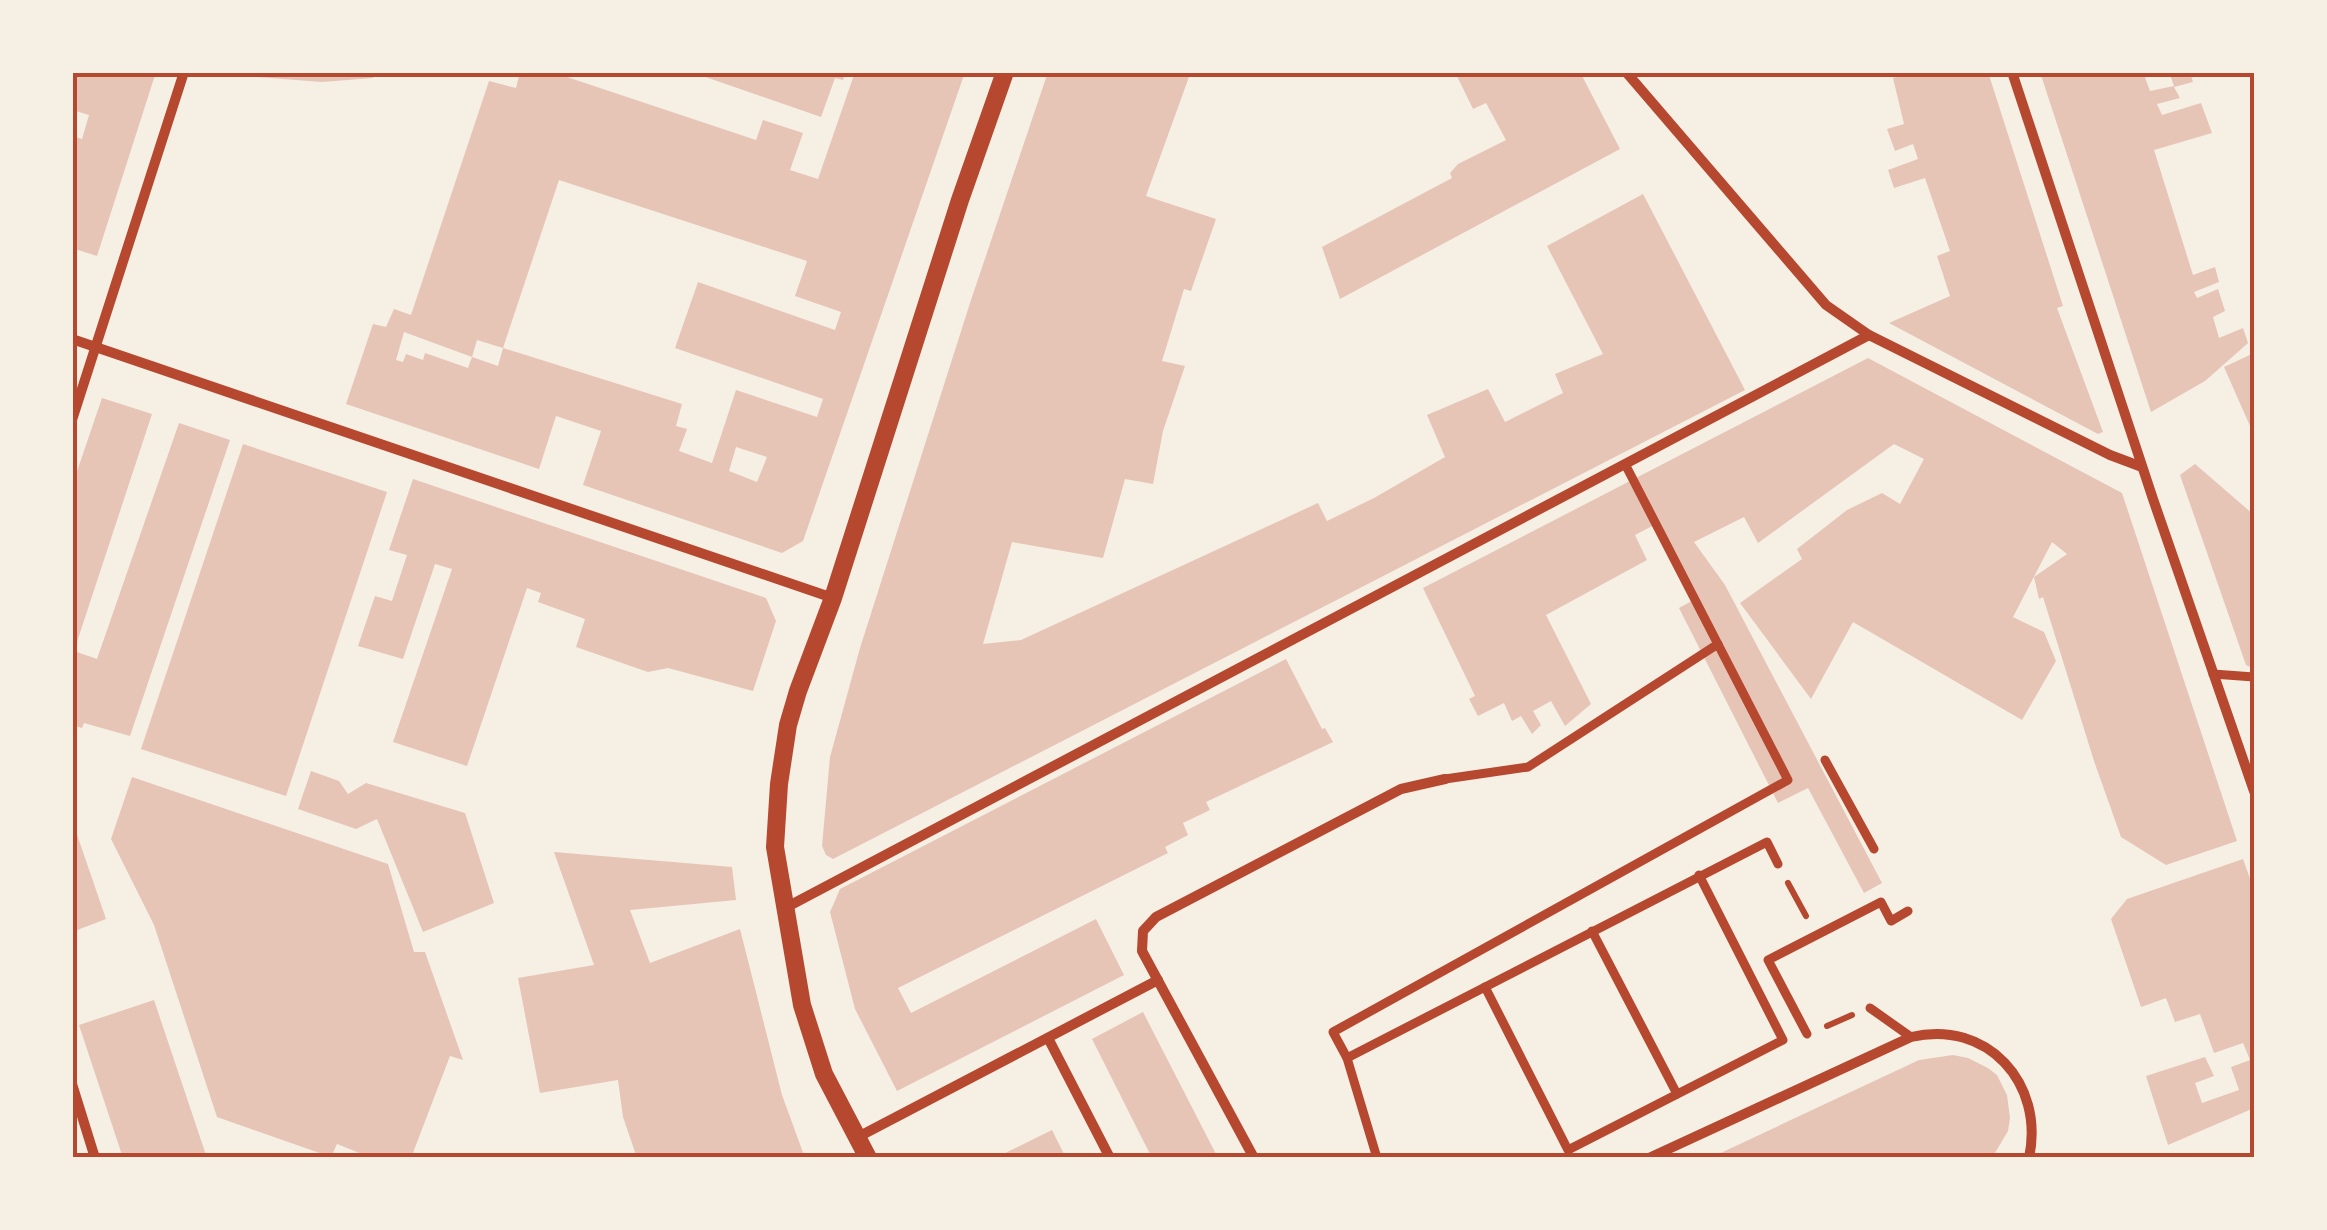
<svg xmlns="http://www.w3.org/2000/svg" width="2327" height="1230" viewBox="0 0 2327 1230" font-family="Ubuntu,sans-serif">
<rect width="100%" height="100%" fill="#f6efe4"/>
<g fill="#e6c5b7" fill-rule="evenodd">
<polygon points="72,72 156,72 97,256 72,248 72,136 82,139 89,115 72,110"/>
<polygon points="230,72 373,72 373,78 322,82 230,75"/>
<path d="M520 72H552L756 140 763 120 803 133 790 170 818 179 855 72H965L803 541 782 553 583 485 601 431 556 416 539 469 346 404 373 324 386 327 394 309 411 315 489 81 516 88ZM559 180 807 261 795 296 841 312 835 330 698 282 675 348 823 399 817 417 736 390 712 463 679 451 687 429 676 426 682 404 503 348 498 366 472 357 468 368 425 353 423 360 406 354 403 362 396 360 404 332 472 357 477 340 503 348ZM736 447 767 457 757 482 729 471Z"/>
<polygon points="691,72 846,72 843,80 835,78 821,117"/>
<polygon points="1048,72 1190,74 1146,196 1216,219 1191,291 1184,289 1162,361 1185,366 1163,431 1153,484 1125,479 1103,558 1012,542 983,644 1021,640 1318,503 1327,521 1374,498 1445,457 1427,415 1488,389 1505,422 1563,393 1555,374 1603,354 1547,246 1643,194 1745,390 833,859 826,855 822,846 830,757 860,648 971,300"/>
<polygon points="1455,72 1580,72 1620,149 1340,299 1322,247 1452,178 1450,173 1458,164 1506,140 1486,103 1473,109"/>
<polygon points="1912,72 1988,72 2063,306 2057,308 2103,432 2098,434 1889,323 1950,296 1937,256 1950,251 1925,178 1894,188 1888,170 1918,159 1913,144 1895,151 1887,129 1904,124 1893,78"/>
<polygon points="2040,72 2143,72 2150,91 2174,86 2169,72 2190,72 2193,82 2174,87 2180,98 2157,104 2162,115 2201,103 2212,133 2154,150 2193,275 2215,267 2219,282 2194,292 2197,298 2218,289 2225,311 2213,317 2219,338 2243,328 2248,343 2205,381 2151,412"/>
<polygon points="2254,353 2254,435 2224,367"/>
<polygon points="1868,358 2122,493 2237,841 2166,865 2121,837 2094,761 2043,597 2039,599 2034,577 2067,554 2052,542 2013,617 2044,632 2056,661 2022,720 1853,622 1811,699 1740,603 1802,559 1797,549 1847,510 1882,493 1900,504 1924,459 1894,444 1758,543 1744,517 1694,542 1725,585 1882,883 1864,893 1808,788 1778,803 1679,608 1697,598 1656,524 1635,535 1647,560 1546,615 1591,704 1565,726 1551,701 1533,711 1541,725 1532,734 1521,716 1512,721 1504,703 1478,716 1469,699 1475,696 1423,588"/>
<polygon points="102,398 152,414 74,651 97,659 179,423 230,440 130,736 84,723 82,728 72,725 72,486"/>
<polygon points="243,444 387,492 286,796 141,749"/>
<polygon points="2195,464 2254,515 2254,669 2246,665 2180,475"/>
<polygon points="413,479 766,598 776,621 753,691 668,668 648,672 576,647 585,619 538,602 541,593 527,588 467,766 393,742 452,569 435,564 403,659 358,646 375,596 392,601 407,555 389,550"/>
<polygon points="1286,659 1322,729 1325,728 1333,742 1206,802 1210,810 1183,823 1188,835 1165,847 1168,853 898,988 911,1013 1096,919 1124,975 897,1091 855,1009 830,912 840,889"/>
<polygon points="311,771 339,781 348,794 366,783 465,813 494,903 423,932 377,819 356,829 298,809"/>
<polygon points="132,777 388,864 414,952 425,952 463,1060 450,1056 411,1158 372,1158 337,1144 331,1157 217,1117 154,925 111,839"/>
<polygon points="72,820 106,919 72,932"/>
<polygon points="554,852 732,867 736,900 630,910 650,963 740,929 782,1095 805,1158 637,1158 623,1117 618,1080 540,1093 518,978 594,965"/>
<polygon points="2243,859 2254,890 2254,1108 2168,1145 2146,1076 2205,1057 2214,1076 2195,1083 2202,1103 2239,1090 2231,1067 2250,1060 2243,1043 2214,1053 2200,1014 2175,1022 2166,998 2141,1007 2111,919 2127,899"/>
<polygon points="154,1000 207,1158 123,1158 79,1025"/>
<polygon points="1143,1012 1218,1158 1152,1158 1092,1039"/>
<polygon points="1953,1055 1968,1058 1988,1068 1997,1075 2007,1095 2010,1118 2008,1131 1992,1158 1710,1158 1919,1060"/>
<polygon points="1052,1130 1066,1158 995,1158"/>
</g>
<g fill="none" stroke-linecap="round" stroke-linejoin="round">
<g stroke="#b5482f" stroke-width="6">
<polyline points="1788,883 1806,916"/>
<polyline points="1827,1026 1852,1015"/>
</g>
<g stroke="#b5482f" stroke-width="9">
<polyline points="2213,674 2254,677"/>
<polyline points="1825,760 1874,849"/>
<polyline points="1445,779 1528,767 1718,644"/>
<polyline points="1592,931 1677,1094"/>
<polyline points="1485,987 1568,1150 1783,1040 1699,875"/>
<polyline points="1870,1008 1911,1037"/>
<polyline points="1807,1034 1768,960 1881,902 1891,921 1908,911"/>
<polyline points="1347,1058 1767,842 1778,864"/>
<polyline points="1377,1158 1347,1058 1333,1032 1788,780 1625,464"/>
</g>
<g stroke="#b5482f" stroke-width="10">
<polyline points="1626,72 1826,305 1869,335 2110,455 2142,467"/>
<polyline points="2012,72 2153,499 2254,791"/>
<polyline points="72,339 833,598"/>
<polyline points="72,420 184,72"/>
<polyline points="787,907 1869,335"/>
<polyline points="1048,1038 1110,1158"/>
<polyline points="72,1084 95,1158"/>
<polyline points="858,1137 1158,980"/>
<polyline points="1254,1158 1142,951 1143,931 1156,917 1401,789 1445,779"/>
<path d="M1649 1158 1911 1037C1987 1019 2045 1083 2029 1158"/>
</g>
<polyline stroke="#b5482f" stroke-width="18" points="868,1158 824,1074 802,1005 775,847 779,784 788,725 798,691 833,598 960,200 1005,72"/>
</g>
<rect width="2327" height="1230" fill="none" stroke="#f6efe4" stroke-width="150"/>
<rect x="75" y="75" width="2177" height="1080" fill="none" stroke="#b5482f" stroke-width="4"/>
</svg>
